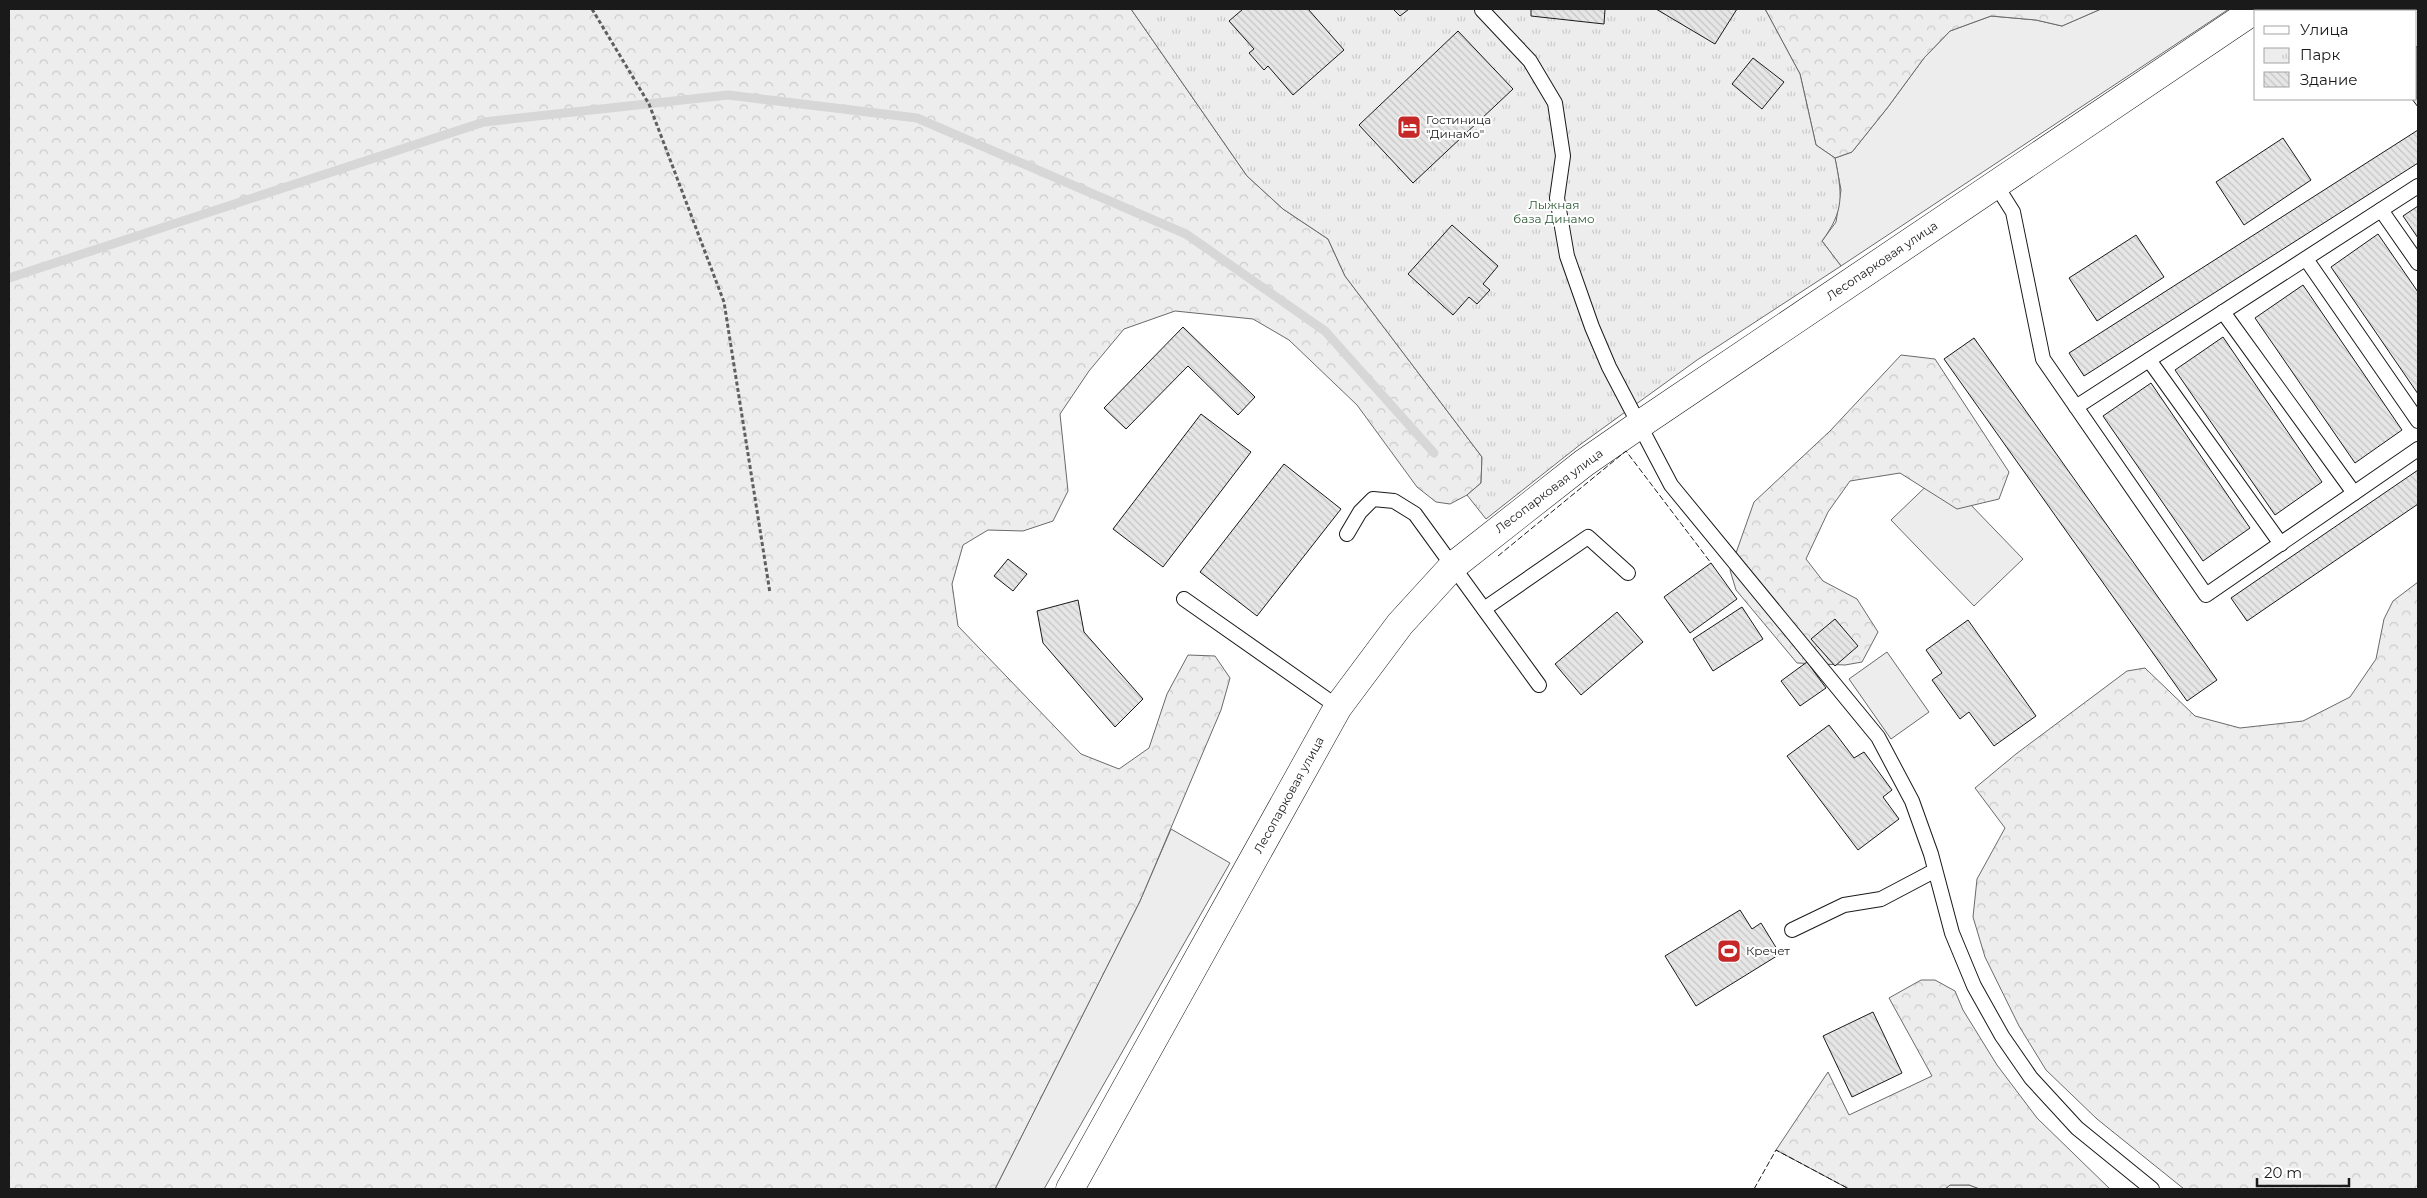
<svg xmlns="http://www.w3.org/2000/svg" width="2427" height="1198" viewBox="0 0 2427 1198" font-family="Montserrat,sans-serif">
<defs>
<pattern id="forest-crowns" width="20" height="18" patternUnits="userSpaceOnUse" patternTransform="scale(1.25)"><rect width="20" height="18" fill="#ededed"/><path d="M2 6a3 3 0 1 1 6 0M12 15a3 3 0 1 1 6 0" fill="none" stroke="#cbcbcb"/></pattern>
<pattern id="park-tufts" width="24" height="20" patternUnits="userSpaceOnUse" patternTransform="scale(1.25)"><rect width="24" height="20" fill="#ededed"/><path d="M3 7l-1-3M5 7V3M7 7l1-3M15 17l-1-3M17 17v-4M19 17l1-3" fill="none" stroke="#cbcbcb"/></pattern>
<pattern id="building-back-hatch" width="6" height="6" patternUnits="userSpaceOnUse" patternTransform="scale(1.25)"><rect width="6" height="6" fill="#e6e6e6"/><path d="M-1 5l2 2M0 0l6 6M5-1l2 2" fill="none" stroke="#c5c5c5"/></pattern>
</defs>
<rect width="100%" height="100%" fill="#fff"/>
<g fill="#ededed" stroke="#6a6a6a">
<polygon points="2101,9 2229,9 1841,266 1822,241 1836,222 1841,190 1835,158 1852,152 1888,107 1924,58 1950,31 1991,16 2036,20 2062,26"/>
<polygon points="1940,473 2023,559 1974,606 1891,520"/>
<polygon points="1887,652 1929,712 1891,739 1849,679"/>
<polygon points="1171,829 1230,863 1044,1189 995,1189 1140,901"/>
<polygon points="1950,1185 1969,1185 1980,1189 1945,1189"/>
</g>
<g fill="url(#forest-crowns)" stroke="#6a6a6a">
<polygon points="9,9 1131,9 1247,176 1283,209 1328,239 1345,276 1482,457 1481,483 1467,495 1450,504 1436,502 1417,487 1357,405 1289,340 1253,319 1175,311 1124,329 1089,371 1060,414 1068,491 1053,521 1023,531 988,530 963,545 952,584 958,626 1081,754 1119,769 1149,748 1167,694 1188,655 1215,656 1230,678 1221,710 1140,901 995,1189 9,1189"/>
<polygon points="1765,9 2101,9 2062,26 2036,20 1991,16 1950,31 1924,58 1888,107 1852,152 1835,158 1816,145 1800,74"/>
<polygon points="1901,355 1935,359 2009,472 1999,499 1957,509 1900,473 1850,481 1828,512 1806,559 1823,581 1857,599 1878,632 1862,662 1845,665 1797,663 1736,590 1730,570 1754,502 1830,431"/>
<polygon points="2418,582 2418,1189 2184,1189 2097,1119 2046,1070 2019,1026 1985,957 1973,917 1977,879 2005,828 1975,788 2016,754 2127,671 2145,668 2195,716 2240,728 2303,721 2350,697 2376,659 2384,619 2393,601"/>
<polygon points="1921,980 1935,980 1955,991 1963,1010 1997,1065 2037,1118 2110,1189 1980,1189 1969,1185 1950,1185 1945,1189 1849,1189 1776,1150 1828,1072 1849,1115 1932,1076 1889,998"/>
</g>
<path fill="url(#park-tufts)" stroke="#6a6a6a" d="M1131 9H1765L1800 74 1816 145 1835 158C1842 194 1845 210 1822 241L1841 266 1697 360 1581 444 1486 519 1467 495 1481 483 1482 457 1345 276 1328 239 1283 209 1247 176Z"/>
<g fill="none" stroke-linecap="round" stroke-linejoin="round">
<polyline stroke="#d7d7d7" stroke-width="9" points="9,278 484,122 728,95 917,118 1186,234 1325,331 1434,453"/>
</g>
<g fill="url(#building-back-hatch)" stroke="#1a1a1a">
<polygon points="1243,9 1308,9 1344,50 1293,95 1268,66 1264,70 1249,53 1254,49 1229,21"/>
<polygon points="1393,9 1409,9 1400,16"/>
<polygon points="1531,9 1605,9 1604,24 1531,16"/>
<polygon points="1656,9 1737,9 1715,44"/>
<polygon points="1458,31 1513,89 1413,183 1359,125"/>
<polygon points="2418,46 2418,107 2412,99 2416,99 2416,47"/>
<polygon points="1753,58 1784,82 1762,109 1732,84"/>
<polygon points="2418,130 2418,163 2084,376 2069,353"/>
<polygon points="2283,138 2311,180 2244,225 2216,182"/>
<polygon points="2418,206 2418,238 2403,216"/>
<polygon points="1452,225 1498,266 1483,284 1490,290 1477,304 1469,297 1453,315 1408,274"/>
<polygon points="2378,234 2418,292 2418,394 2331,267"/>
<polygon points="2136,235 2164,277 2097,321 2069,278"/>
<polygon points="2303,285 2402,430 2355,463 2255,318"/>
<polygon points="1183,327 1255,397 1238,415 1188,366 1126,429 1104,408"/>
<polygon points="2223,337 2322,482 2275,515 2175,370"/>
<polygon points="1974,338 2217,680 2187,701 1944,359"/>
<polygon points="2151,383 2250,528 2203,561 2103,416"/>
<polygon points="1201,414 1251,452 1163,567 1113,529"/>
<polygon points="1284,464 1341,509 1257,616 1200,572"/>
<polygon points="2418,470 2418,504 2247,621 2231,598"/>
<polygon points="1008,559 1027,574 1013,591 994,576"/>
<polygon points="1711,563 1737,599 1690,633 1664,597"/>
<polygon points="1078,600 1084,632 1143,699 1115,727 1043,643 1037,611"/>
<polygon points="1742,607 1763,639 1713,671 1693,639"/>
<polygon points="1617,612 1643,642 1581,695 1555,664"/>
<polygon points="1835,619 1858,646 1835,666 1811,639"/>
<polygon points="1968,620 2036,716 1994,746 1969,712 1960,719 1932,680 1942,673 1926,650"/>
<polygon points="1807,662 1826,688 1800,706 1781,681"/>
<polygon points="1829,725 1854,758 1864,752 1892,790 1883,797 1899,819 1858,850 1787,756"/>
<polygon points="1740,910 1752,929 1761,923 1780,954 1696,1006 1665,956"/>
<polygon points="1873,1012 1902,1073 1852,1097 1823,1036"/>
</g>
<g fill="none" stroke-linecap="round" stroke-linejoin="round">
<g stroke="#1a1a1a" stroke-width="16">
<g id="lane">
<polyline points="1482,10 1530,61 1555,103 1563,156 1557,198 1567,256 1592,327 1609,367 1671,485 1878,737 1912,801 1931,854 1952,933 1974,986 2002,1036 2031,1078 2077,1128 2152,1189"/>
<polyline points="1996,185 2013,212 2043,359 2206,595 2418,449"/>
<polyline points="2381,210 2418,263"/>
<polyline points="2306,259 2418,421"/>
<polyline points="2223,312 2354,493"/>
<polyline points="2149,360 2281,544"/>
<polyline points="2076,407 2418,186"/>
<polyline points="1347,534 1360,512 1373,499 1394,501 1415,514 1539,685"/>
<polyline points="1184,599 1338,707"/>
<polyline points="1484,609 1588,537 1628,573"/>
<polyline points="1792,930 1844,905 1881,899 1934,871"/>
</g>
</g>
<g stroke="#1a1a1a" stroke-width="29">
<polyline id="secondary" points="1070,1189 1338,707 1400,624 1453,566 1584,463 1639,425 2256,9"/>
</g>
<polyline stroke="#5f5f5f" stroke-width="3" stroke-dasharray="4 2.5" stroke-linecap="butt" points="592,9 649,104 724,302 770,593"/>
<use href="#lane" stroke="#fff" stroke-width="14"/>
<use href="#secondary" stroke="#fff" stroke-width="28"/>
<g stroke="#1a1a1a" stroke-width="1" stroke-dasharray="6 2.5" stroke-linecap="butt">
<polyline points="1498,556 1626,451 1711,563"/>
<polyline points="1754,1189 1776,1150 1849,1189"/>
</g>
</g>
<defs>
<g id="hotel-square" transform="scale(1.25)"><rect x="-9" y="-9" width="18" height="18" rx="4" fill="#c62828" stroke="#fff"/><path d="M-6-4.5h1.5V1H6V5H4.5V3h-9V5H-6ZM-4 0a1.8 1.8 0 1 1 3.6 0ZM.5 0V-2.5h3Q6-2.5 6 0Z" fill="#fff"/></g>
<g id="stadium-square" transform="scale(1.25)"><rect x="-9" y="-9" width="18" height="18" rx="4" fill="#c62828" stroke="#fff"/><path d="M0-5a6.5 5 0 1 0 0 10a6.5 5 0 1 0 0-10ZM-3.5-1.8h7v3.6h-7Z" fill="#fff"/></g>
</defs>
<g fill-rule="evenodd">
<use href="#hotel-square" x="1409" y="127"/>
<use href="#stadium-square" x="1729" y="951"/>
</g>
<g text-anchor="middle" stroke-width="4" stroke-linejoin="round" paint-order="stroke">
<g font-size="12" fill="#1a1a1a" stroke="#fff" text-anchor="start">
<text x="1426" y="124">Гостиница<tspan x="1426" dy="14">"Динамо"</tspan></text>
<text x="1746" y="955">Кречет</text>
</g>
<g font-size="12" fill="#2b5a34" stroke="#fff">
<text x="1554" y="209">Лыжная<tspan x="1554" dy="14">база Динамо</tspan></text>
</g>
<g font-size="12" fill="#1a1a1a" stroke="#fff">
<text transform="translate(1882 261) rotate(-34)" y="4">Лесопарковая улица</text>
<text transform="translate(1549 491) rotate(-37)" y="4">Лесопарковая улица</text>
<text transform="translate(1289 795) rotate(-61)" y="4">Лесопарковая улица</text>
</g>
</g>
<rect width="2427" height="1198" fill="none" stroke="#1a1a1a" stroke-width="20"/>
<rect x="2254" y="10" width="162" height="90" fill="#ffffff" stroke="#a3a3a3"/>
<rect x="2264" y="26" width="25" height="8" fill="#ffffff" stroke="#a3a3a3"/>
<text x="2300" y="35" font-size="15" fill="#1a1a1a">Улица</text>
<rect x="2264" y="48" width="25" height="15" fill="url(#park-tufts)" stroke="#a3a3a3"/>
<text x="2300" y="60" font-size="15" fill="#1a1a1a">Парк</text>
<rect x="2264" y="72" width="25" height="15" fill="url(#building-back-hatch)" stroke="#a3a3a3"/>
<text x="2300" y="85" font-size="15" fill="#1a1a1a">Здание</text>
<path d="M2257 1178v8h92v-8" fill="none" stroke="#1a1a1a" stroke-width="2.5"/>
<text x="2264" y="1178" font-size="15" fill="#1a1a1a" stroke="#ffffff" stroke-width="4" paint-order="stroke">20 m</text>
</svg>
